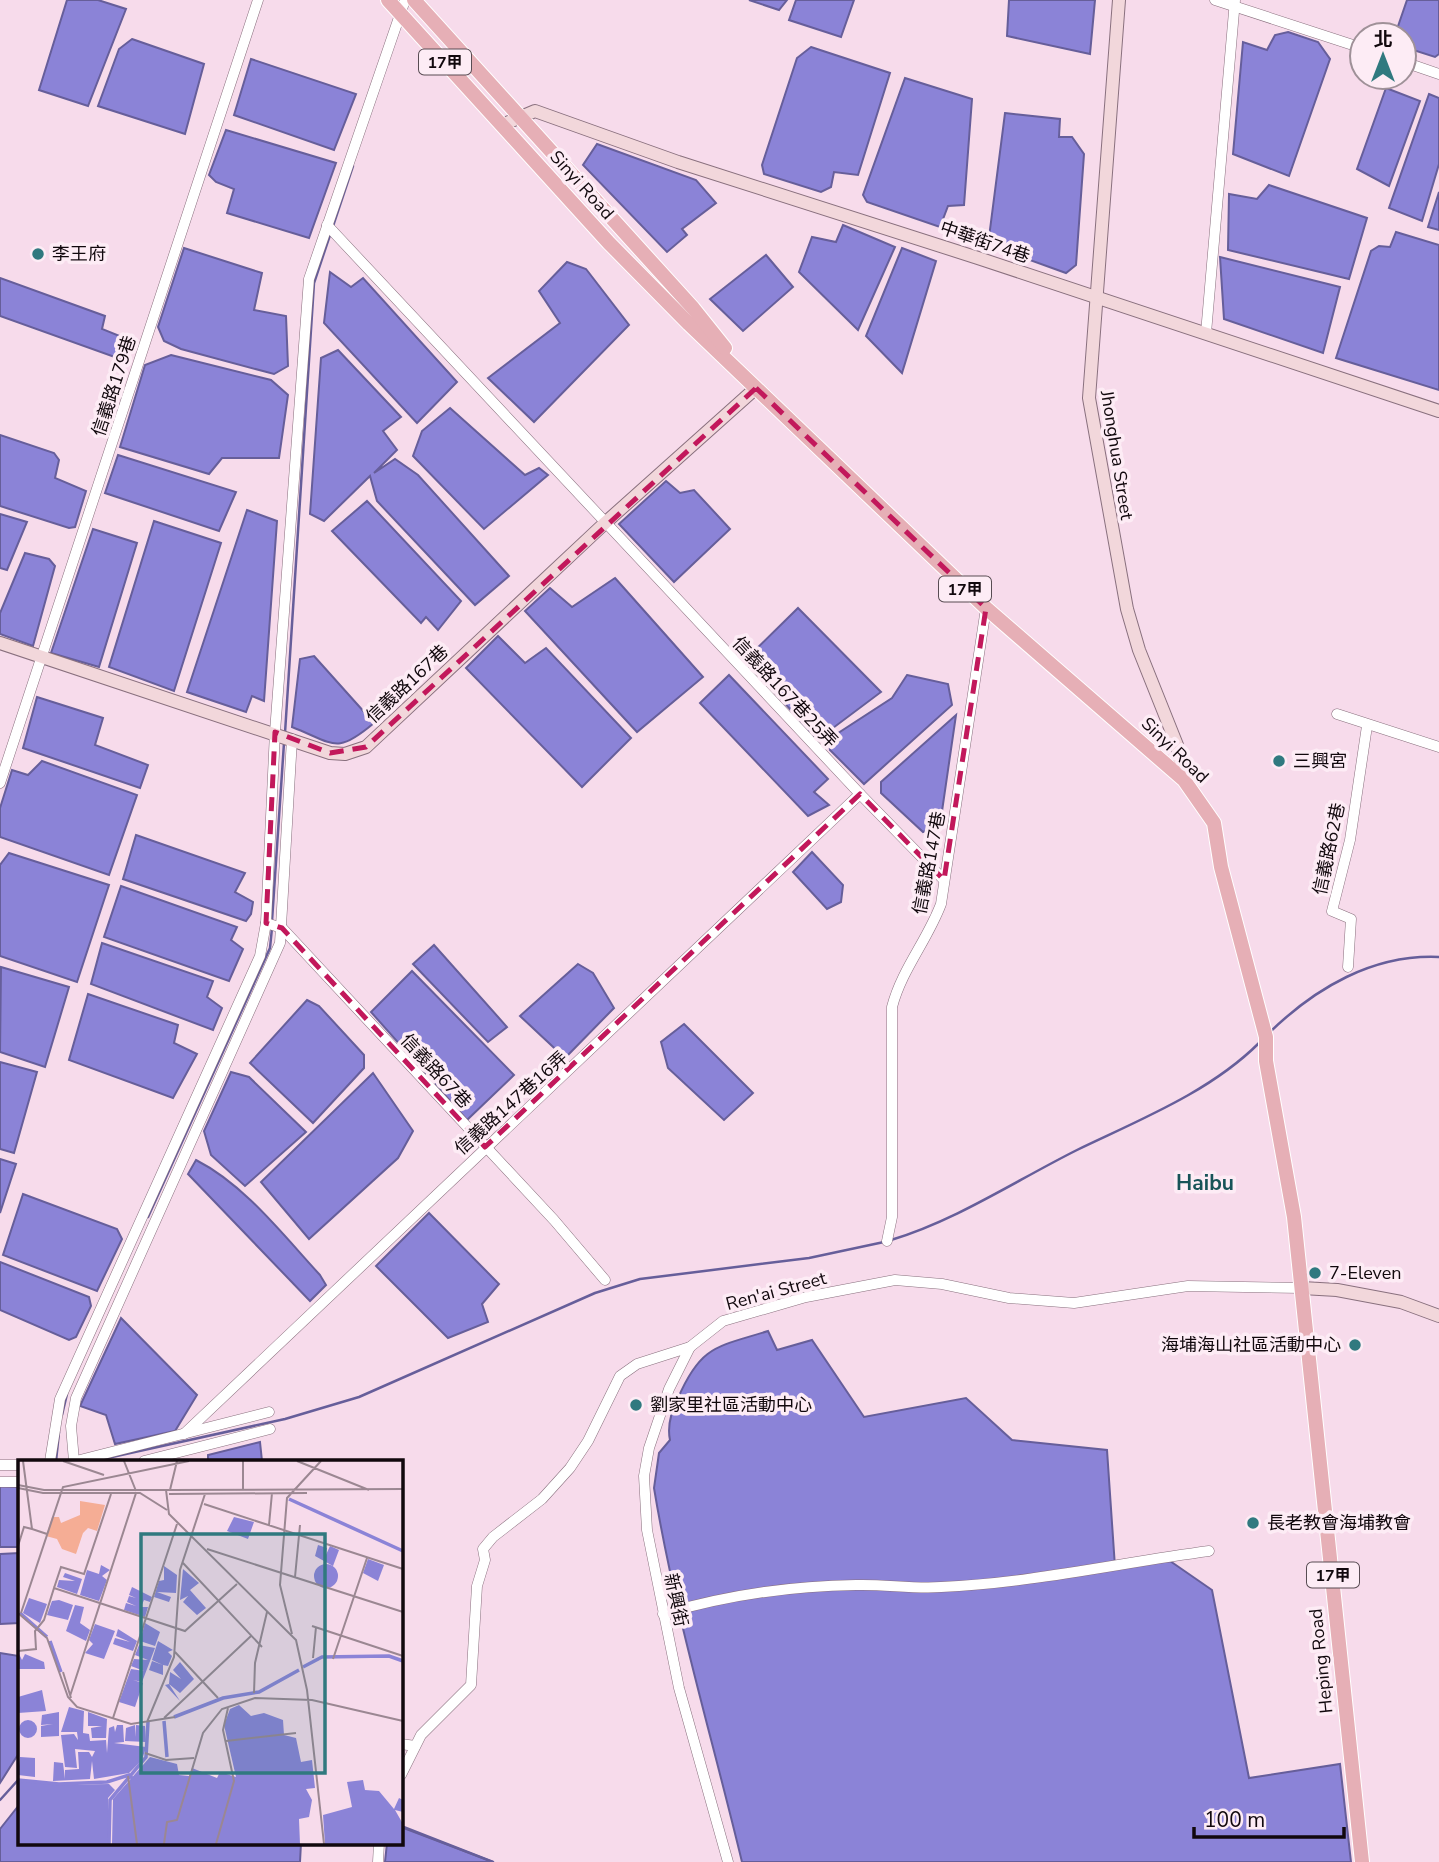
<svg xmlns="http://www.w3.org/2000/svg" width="1439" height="1862" viewBox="0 0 1439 1862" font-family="'Nunito Sans','Noto Sans TC',sans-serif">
<rect width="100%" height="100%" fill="#f7dbeb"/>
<g fill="#8b83d7" stroke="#665e9a" stroke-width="2">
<polygon points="67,0 98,0 126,9 88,106 39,90"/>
<polygon points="749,0 787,0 779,10"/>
<polygon points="796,0 854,0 841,37 789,20"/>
<polygon points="1009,0 1095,0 1090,54 1007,36"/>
<polygon points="1407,0 1439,0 1439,54 1435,57 1404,47 1404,35 1395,35"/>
<polygon points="1288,32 1318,42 1330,59 1289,176 1233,154 1243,42 1267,50 1275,35"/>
<polygon points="132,39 204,64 185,134 98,106 119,49"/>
<polygon points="811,47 890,73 858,175 834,172 831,187 821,192 764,174 762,165 797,58"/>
<polygon points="251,59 356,94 334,150 234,115"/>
<polygon points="905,78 972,99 964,205 948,206 940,227 867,202 863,195"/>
<polygon points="1386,88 1420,101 1389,186 1357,169"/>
<polygon points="1429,94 1439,98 1439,164 1422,221 1389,208"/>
<polygon points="1005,113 1060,119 1059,137 1072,137 1084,154 1076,265 1066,273 988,245"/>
<polygon points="226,130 336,163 309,238 227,213 234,189 216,182 209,175"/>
<polygon points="597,144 696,180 716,203 682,229 687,235 667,252 583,165"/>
<polygon points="1269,185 1367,218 1349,279 1228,250 1229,194 1257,199"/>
<polygon points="1439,192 1439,230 1428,227"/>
<polygon points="843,225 895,247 858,330 799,272 812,237 836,242"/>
<polygon points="1396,232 1439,245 1439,390 1336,358 1371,251 1379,246 1390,247"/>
<polygon points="184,248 262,273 254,310 286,316 288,366 274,374 181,349 164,341 158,327"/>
<polygon points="902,248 936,261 902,373 866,336"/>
<polygon points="766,255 793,287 743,331 710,299"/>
<polygon points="1220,257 1340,287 1323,353 1224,319"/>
<polygon points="567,262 586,269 629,325 534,422 488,378 560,323 539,291"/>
<polygon points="330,272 351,287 363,278 457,382 417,423 324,323"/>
<polygon points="0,278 105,316 102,329 132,341 123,360 0,316"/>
<polygon points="338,350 401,417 383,431 397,450 374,473 395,459 418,475 509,576 475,605 377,501 370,476 324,521 310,514 321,358"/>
<polygon points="171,355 271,380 288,395 279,458 222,458 209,474 120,447 145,365"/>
<polygon points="450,408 525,475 539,468 548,475 484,529 413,456 422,431"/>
<polygon points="0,435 54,453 59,460 55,478 86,491 75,527 69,528 0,506"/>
<polygon points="118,455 236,492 219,531 105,493"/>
<polygon points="666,481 680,493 694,490 730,529 674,582 619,524"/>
<polygon points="367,501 461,601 438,630 426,617 421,623 332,531"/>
<polygon points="247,510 277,521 264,701 252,696 246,712 187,692"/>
<polygon points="0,514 27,522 7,570 0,568"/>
<polygon points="154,521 221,543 174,691 109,667"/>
<polygon points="93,529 137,543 99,667 51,653"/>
<polygon points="25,553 49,559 55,566 33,646 0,634 0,613"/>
<polygon points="615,578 703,677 637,732 525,611 550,588 572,607"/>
<polygon points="798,608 881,692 817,740 746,659"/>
<polygon points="498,636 525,663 546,648 631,738 582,787 466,668"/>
<path d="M314 656 374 723C336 755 335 744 292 727L300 659Z"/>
<polygon points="729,675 828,779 814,792 829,805 808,816 700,703"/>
<polygon points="907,675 948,684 952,705 864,784 830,750 829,739 892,698"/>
<polygon points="37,697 103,718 95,745 148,765 140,788 23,748"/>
<polygon points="956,715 940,825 923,832 881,793 881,782"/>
<polygon points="42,761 137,795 109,875 0,837 0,808 12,770 28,775"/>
<polygon points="136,835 245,873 235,892 253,902 251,914 246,921 123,879"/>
<polygon points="812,852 843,885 841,902 827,909 793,872"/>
<polygon points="9,853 109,885 77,982 0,956 0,865"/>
<polygon points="121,886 237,927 231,940 243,949 229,981 104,937"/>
<polygon points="102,943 213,981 207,997 222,1008 213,1030 91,984"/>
<polygon points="434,945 507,1027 488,1042 413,964"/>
<polygon points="578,964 593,973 614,1008 565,1058 520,1016"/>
<polygon points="1,967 69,987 45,1067 0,1052"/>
<polygon points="412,971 514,1075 467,1120 371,1012"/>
<polygon points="88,994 178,1025 174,1043 197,1054 173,1098 69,1060"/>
<polygon points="307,1000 319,1006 364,1055 364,1068 313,1123 250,1063"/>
<polygon points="684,1024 753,1093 724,1120 668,1068 661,1042"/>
<polygon points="0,1062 37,1072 14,1153 0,1149"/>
<polygon points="231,1072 249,1077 306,1132 245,1186 211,1155 204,1131"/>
<polygon points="373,1073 413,1131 398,1158 309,1239 261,1182"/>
<polygon points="0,1159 16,1164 0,1213"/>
<path d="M196 1160C245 1185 283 1235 320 1275L326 1285 310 1301 188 1174Z"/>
<polygon points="23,1194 117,1229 122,1239 97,1291 3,1255"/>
<polygon points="429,1213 499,1284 482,1304 488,1322 448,1338 376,1266"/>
<polygon points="0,1262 89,1297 91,1306 76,1337 69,1340 0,1310"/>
<polygon points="121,1318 197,1395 175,1431 115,1444 106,1415 80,1406"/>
<path d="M768 1331 777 1350 812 1340 864 1417 966 1398 1012 1440 1107 1450 1115 1567 1170 1561 1212 1590 1249 1778 1340 1764 1351 1862H742C712 1737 675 1615 654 1488L659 1453 670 1440C667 1426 671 1412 678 1398 701 1345 717 1347 768 1331Z"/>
<polygon points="260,1442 262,1461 208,1461 208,1455"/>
<polygon points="0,1486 19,1487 19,1547 0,1547"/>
<polygon points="19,1553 19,1623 0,1624 0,1554"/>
<polygon points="0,1653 19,1656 19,1753 0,1783"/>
<polygon points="19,1805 19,1843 301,1843 300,1862 0,1862 0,1829"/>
<polygon points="401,1827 480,1857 493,1862 385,1862 387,1843 401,1843"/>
</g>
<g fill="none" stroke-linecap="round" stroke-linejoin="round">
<g stroke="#665e9a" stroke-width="2.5">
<polyline points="333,226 353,166"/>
<polyline points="285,733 314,283 331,232"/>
<polyline points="272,921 284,743"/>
<path d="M1269 1033C1315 988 1373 954 1439 957"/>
<polyline points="148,1217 270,948 272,928"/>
<path d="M891 1240C957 1220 1015 1181 1077 1150 1139 1120 1210 1092 1259 1043"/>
<polyline points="62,1415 67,1394"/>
<polyline points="103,1459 285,1419 359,1397 595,1293 640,1279 809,1258 884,1242"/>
<polyline points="56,1461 59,1432"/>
<polyline points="0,1800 19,1779"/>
<polyline points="401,1826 493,1862"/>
</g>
<g stroke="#89707e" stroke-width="11">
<g id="street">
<polyline points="1215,0 1362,48"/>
<polyline points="1404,62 1439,74"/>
<polyline points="327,225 860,794 944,880"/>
<polyline points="1206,333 1235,0"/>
<polyline points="1337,714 1439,747"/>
<polyline points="0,783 258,0"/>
<polyline points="266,923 282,928 554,1220 605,1280"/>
<polyline points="1348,967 1351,919 1332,911 1350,840 1367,726"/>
<path d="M887 1241 892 1217V1007C902 969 927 941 941 904L986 608"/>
<polyline points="690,1347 669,1389 649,1448 644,1476 647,1530 679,1688 728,1862"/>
<polyline points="184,1434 860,794"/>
<polyline points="50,1461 60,1399 260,956 266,923 275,732 309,279 405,0"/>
<polyline points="74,1461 71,1426 76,1398 280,943 292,739"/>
<polyline points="76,1461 269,1412"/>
<polyline points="144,1461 270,1429"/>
<polyline points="0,1465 19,1465"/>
<polyline points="0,1482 19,1482"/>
<path d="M663 1614C727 1595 789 1586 856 1585 884 1584 913 1589 941 1587 1031 1583 1119 1563 1209 1551"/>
<polyline points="401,1744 415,1746"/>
<polyline points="401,1775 421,1735 471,1685 477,1586 485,1560 483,1549 493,1537 542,1499 570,1468 588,1441 620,1376 637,1364 690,1347 723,1321 806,1297 895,1280 942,1284 1009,1298 1074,1303 1188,1286 1302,1288"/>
<polyline points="378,1862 379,1843"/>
</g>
</g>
<g stroke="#89707e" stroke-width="14">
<g id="secondary">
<polyline points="1119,0 1089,398 1127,609 1139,650 1177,745 1184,780"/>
<polyline points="502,125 535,111 678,162 978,258 1439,411"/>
<polyline points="0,643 330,753 345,754 366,747 605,523 756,388"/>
<polyline points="1302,1288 1337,1290 1401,1302 1439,1316"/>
</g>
</g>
<g stroke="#fff" stroke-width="16">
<g id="primary">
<polyline points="388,0 609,243 689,324 986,608 1184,780 1214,823 1221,867 1266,1037 1266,1061 1294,1217 1362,1862"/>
<polyline points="414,0 693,308 725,348"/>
</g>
</g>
<use href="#street" stroke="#fff" stroke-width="10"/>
<use href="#secondary" stroke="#f2d7db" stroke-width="12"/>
<use href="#primary" stroke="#e6afb6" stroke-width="14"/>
</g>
<path fill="none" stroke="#c2185b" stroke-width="5" stroke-dasharray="14 9" stroke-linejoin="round" d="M756 388 986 608 944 880 860 794 485 1147 282 928 266 923 275 732 330 753 366 747Z"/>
<g fill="#30797f" stroke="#fdecf5" stroke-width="2.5">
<circle cx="38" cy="254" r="7"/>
<circle cx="1279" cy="761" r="7"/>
<circle cx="1315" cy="1273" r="7"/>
<circle cx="1355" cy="1345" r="7"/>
<circle cx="636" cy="1405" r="7"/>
<circle cx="1253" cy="1523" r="7"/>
</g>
<g text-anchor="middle" stroke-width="7" stroke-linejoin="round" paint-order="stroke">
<g fill="#fdecf5" stroke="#584c53" stroke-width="2">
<rect x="419" y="49.5" width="52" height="25" rx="5"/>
<rect x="939" y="576.5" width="52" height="25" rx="5"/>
<rect x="1307" y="1562.5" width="52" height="25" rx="5"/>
</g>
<g font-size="16" font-weight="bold" fill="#11080d">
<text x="445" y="68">17甲</text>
<text x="965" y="595">17甲</text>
<text x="1333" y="1581">17甲</text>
</g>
<g font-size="18" fill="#11080d" stroke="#fdecf5">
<text transform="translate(582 185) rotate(48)" y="6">Sinyi Road</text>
<text transform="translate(985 242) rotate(19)" y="6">中華街74巷</text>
<text transform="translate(114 386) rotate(-72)" y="6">信義路179巷</text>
<text transform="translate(1117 455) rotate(81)" y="6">Jhonghua Street</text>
<text transform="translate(407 684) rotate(-43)" y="6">信義路167巷</text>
<text transform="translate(785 692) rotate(47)" y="6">信義路167巷25弄</text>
<text transform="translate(1175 750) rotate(44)" y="6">Sinyi Road</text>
<text transform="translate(1329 849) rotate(-78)" y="6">信義路62巷</text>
<text transform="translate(929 863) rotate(-79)" y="6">信義路147巷</text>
<text transform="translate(436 1071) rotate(47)" y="6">信義路67巷</text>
<text transform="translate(511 1103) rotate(-42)" y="6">信義路147巷16弄</text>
<text transform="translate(776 1291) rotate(-15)" y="6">Ren'ai Street</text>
<text transform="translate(676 1600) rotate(78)" y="6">新興街</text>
<text transform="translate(1321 1661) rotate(-96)" y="6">Heping Road</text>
</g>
<g font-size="18" fill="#11080d" stroke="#fdecf5" text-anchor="start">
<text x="52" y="260">李王府</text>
<text x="1293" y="767">三興宮</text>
<text x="1329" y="1279">7-Eleven</text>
<text x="1341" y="1351" text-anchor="end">海埔海山社區活動中心</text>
<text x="650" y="1411">劉家里社區活動中心</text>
<text x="1267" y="1529">長老教會海埔教會</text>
</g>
<g font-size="21" font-weight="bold" fill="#175358" stroke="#fdecf5">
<text x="1205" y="1190">Haibu</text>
</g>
</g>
<g transform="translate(18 1460)">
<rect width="385" height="385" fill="#f7dbeb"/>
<path d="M62 41 87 45 79 71 70 68 65 73 58 94 44 89 39 79 28 76 34 57H41L43 63 62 55Z" fill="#f5ad95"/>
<path d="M216 57 236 62 230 79 209 71ZM300 85 309 88 306 99 312 86 321 90 315 106 297 96ZM350 99 366 105 360 121 345 113ZM296 116a12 12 0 1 1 24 0a12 12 0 1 1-24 0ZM83 105 92 110 84 116 89 120 81 141 62 135 69 110 81 114ZM146 106 159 115 158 133 139 132 153 137 151 142 136 137 141 121 146 120ZM165 109 181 123 172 130 188 148 179 155 165 142 170 136 162 140ZM47 113 64 119 59 134 39 127 41 120 57 121 45 117ZM114 127 134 137 132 142 126 140 123 147H130L127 157 106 150 108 143 118 146 109 142 111 136 118 138 111 135ZM11 138 29 144 22 163 5 153ZM41 140 55 145 50 160 29 155 34 141ZM57 145 66 147 62 163 72 170 68 181 48 171ZM127 163 142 172 137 186 122 181ZM77 164 97 171 86 199 67 193 75 184 71 180ZM100 169 119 181 115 191 95 184 97 178 112 182 98 176ZM140 181 155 190 150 192 154 196 150 206 145 205V215L131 210 134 201 145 205 134 200ZM121 185 137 188 124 222 115 220 125 223 117 247 101 242 113 209 126 211 113 206 116 199 130 200 117 195ZM0 192 4 200 7 194 26 202 27 209H0ZM162 202 176 219 162 233 151 224 162 241 147 225 151 224 152 212 163 219 155 210ZM24 230 28 251 0 253V237ZM221 245 233 256 246 253 265 260 266 275 278 278 283 302 294 300 297 328 288 329 294 340 291 357 281 359 282 384H94L95 339 132 297 159 304 161 315 171 316 174 308 199 318 202 312 218 317 206 265 212 249ZM51 247 66 251 65 273 71 274 72 281 88 280 89 293 91 268 96 266 97 272 99 265H105L106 282 96 283 128 287 124 300 111 313 76 319 74 301 72 319 35 321 36 302 45 303 47 319V310L61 309 60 292H71L74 297 77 291 57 289 59 308 47 307 43 275 56 274 60 280 59 272H43ZM41 252V276L23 277V266L35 264 23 265 24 255ZM70 252 89 259 88 278H74L73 268 84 266H70ZM1 269a9 9 0 1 1 18 0a9 9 0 1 1-18 0ZM117 265V277L118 265 127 266 128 282 107 281 108 268ZM2 297 17 298V317L0 315ZM0 319 39 325 91 324 97 330 90 338V384H0ZM345 320 347 330 361 331 376 349 381 338 385 340V352L377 350 385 364V384H307L305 355 334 347 329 322Z" fill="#8b83d7"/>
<path fill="none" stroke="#8b83d7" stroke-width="3.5" d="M271 39 385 91M2 153 29 177M32 181 43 212M285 207 304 197 371 196 385 201M156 257 205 238 241 232 281 210M146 261 149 297M0 320 41 324 89 322 111 315 115 319M91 384 92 340 128 297 130 262"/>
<path fill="none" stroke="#9b8792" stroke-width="2" d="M5 1 14 69 29 74M45 1 86 15M106 1 118 31M159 1 152 30 385 29M279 1 351 30M0 25 26 30H116M0 28 25 33H122L149 50M116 30H151M148 30 151 54 278 180 289 230 306 384M225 30V1M151 34 289 33M186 44 385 109M251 65 254 33M0 86 6 67 14 69M189 89 385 152M165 103 244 187M277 117 282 65M36 128 43 107 66 114 93 34M0 153 29 178 50 237 59 247 113 264 157 257M3 153 45 27 171 1M294 166 385 196M274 174 262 125 269 38 303 1M0 191 18 189 17 171 26 160 36 128 167 171 219 124M157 192 200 238M295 198 298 167M315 199 349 98M45 212 53 238M236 233 237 203 249 152M52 236 118 33M95 258 159 64M146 258 233 176M129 262 156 197 162 110 187 34M208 281 278 273M127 293 148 300 176 298M110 316 119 384M146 384 149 362 159 360 185 273 204 249 237 238 294 240 385 261M198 384 216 321 205 270 210 248"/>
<path fill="#30797f" fill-opacity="0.15" stroke="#30797f" stroke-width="3.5" d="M123 74H307V313H123Z"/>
<rect width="385" height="385" fill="none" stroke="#11080d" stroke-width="3.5"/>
</g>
<g transform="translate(1383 56)"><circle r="33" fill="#fdecf5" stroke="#9f9198" stroke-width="2"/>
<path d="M0-5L12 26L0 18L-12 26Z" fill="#30797f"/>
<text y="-10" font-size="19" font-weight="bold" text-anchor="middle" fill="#11080d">北</text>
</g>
<path d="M1194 1827v10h150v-10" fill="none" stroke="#11080d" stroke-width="3.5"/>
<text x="1204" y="1827" font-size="21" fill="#11080d" stroke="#fdecf5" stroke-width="5" paint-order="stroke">100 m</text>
</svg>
